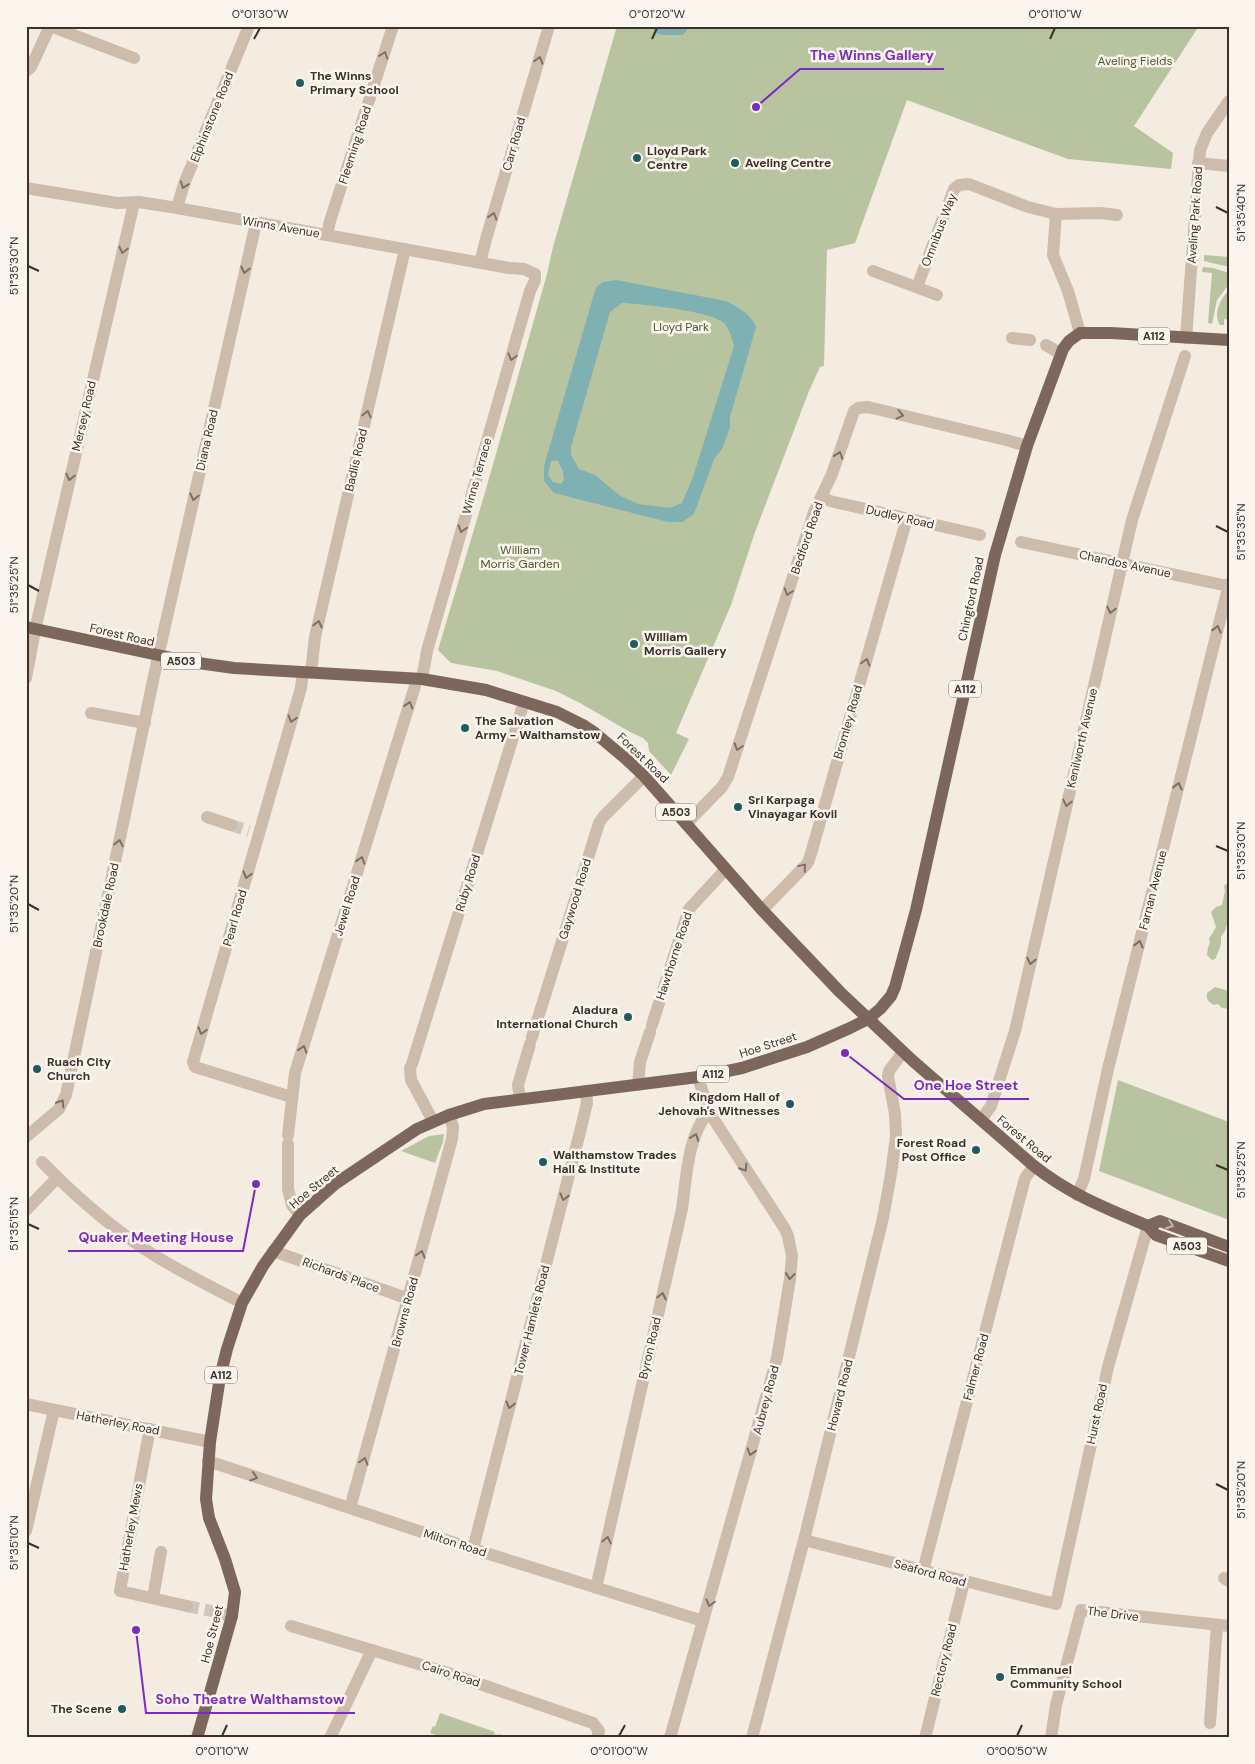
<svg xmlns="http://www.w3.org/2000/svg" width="1255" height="1764" viewBox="0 0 1255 1764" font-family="'DM Sans',sans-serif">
<rect width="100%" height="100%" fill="#f4ebe1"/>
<g fill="#b8c4a0">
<polygon points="617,26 1199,26 1134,126 1173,153 1171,169 1068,159 907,100 855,243 827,250 824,366 820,367 809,391 755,532 731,605 676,733 689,739 671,775 649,751 648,743 643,738 630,732 580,703 556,691 497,671 451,663 438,650 486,489 547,274 553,247"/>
<polygon points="1204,255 1229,257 1229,267 1204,261"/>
<polygon points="1203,267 1213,268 1229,273 1229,284 1217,300 1212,324 1208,323 1212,273 1202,272"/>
<path d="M1227 292 1229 294V320L1224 319V325H1220C1213 313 1220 301 1227 292Z"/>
<polygon points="1226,884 1229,884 1229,917 1225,931 1221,937 1221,944 1218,953 1215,959 1212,960 1207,955 1208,947 1210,943 1209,939 1216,927 1211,912 1216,907 1222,905 1225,891 1224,886"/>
<path d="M1215 987 1229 991V1009L1222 1008 1218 1004 1214 1005C1208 1002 1206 999 1207 993Z"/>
<polygon points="1118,1080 1229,1122 1229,1220 1099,1171"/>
<polygon points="444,1134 443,1142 435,1163 401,1151 429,1136"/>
<polygon points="440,1713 495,1732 494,1734 498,1735 499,1734 509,1738 443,1738 430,1733 433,1726 435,1727"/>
</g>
<g fill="#7fb0b2" fill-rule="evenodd">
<polygon points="652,26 686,26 687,30 683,35 662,35 656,33"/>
<path d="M616 280 726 301C739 308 750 313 756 327L730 417V427L722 449 714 459 694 514 682 522H668L554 493 544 481V466L596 287 603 282ZM622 303C642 304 714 311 725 324 730 330 732 339 734 346L693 477 682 503 670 508 638 504 619 495 595 475 579 469 571 455V447L610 312ZM551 461H558L563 471 564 480 561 484 553 482 548 475Z"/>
</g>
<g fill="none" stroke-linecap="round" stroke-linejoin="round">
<g stroke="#cfc6bd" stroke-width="12" stroke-dasharray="12 6" stroke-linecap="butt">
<polyline points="231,825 249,831"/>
<polyline points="187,1606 216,1612"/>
</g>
<g stroke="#cdbbac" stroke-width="12">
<polyline points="50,26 134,58"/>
<polyline points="26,71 31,67 50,26"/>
<polyline points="1198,163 1229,166"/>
<polyline points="26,188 117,203 139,202 177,208 509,268 524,269 535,274 535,280 530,291 427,651 422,679"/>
<polyline points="177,208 184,184 249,26"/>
<polyline points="1056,214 1100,213 1117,215"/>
<polyline points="327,235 330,221 393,26"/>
<polyline points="480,263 486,239 549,26"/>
<polyline points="873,271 937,295"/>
<polyline points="917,287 954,189 959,185 969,184 1028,207 1056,214 1053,255 1068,291 1080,333"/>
<polyline points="1012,338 1030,340"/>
<polyline points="1186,338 1200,150 1207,133 1229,101"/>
<polyline points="1046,345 1061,354"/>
<polyline points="822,497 830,501 980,535"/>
<polyline points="1021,542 1228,586"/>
<polyline points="311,672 315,637 405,249"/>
<polyline points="26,678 35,630 134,203"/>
<polyline points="91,713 145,723"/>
<polyline points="207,817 231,825"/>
<polyline points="686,824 722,787 728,777 814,512 832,474 854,411 858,408 868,407 1006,440 1027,446"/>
<polyline points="762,910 807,864 810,857 907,518"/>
<polyline points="652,1025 689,909 726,869"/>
<polyline points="532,1037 599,823 603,817 644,776"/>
<polyline points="412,1064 524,702"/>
<polyline points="410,1068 411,1080 433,1121"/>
<polyline points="638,1085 640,1062 650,1032"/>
<polyline points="292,1096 285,1095 195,1067 193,1062 301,688 303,672"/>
<polyline points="520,1099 518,1085 530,1044"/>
<polyline points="981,1120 991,1106 1015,1031 1132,520 1185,356"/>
<polyline points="288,1135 295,1073 415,686 416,679"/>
<polyline points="26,1137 59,1109 66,1095 158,657 256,223"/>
<polyline points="288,1144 288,1189 292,1205 300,1215"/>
<path d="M42 1162C77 1198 115 1231 157 1257 185 1274 214 1288 242 1303"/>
<polyline points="1077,1195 1084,1179 1108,1069 1229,584"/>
<polyline points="26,1210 57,1178"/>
<polyline points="273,1251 409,1299"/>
<polyline points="26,1404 210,1442"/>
<path d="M150 1429C139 1483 130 1537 120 1591L187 1606"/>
<polyline points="208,1461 473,1549 703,1621"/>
<polyline points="350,1508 452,1139 453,1127 449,1115"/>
<polyline points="26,1531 54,1410"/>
<polyline points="804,1540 1056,1604 1108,1367 1148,1226"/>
<polyline points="473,1549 580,1132 587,1103 586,1091"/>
<polyline points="923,1571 1025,1178 1034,1166"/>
<polyline points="1224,1578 1229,1581"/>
<path d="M596 1588 682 1209C686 1180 688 1133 709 1112"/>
<polyline points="153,1598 161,1552"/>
<polyline points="216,1612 232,1616"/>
<polyline points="291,1626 442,1671 593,1723 599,1731 597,1738"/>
<polyline points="1210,1723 1217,1625"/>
<polyline points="330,1738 372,1650"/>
<polyline points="670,1738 777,1358 790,1279 792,1256 788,1236 785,1229 709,1112 698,1077"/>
<polyline points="752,1738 804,1540 883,1218 891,1174 896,1136 895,1114 888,1076 889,1071 903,1052"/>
<polyline points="925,1738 964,1582"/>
<polyline points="1051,1738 1056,1705 1081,1610 1229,1626"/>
</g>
<g stroke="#7d675c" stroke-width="12">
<path d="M26 627 191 662 234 668 422 679 486 690 557 712 583 725 595 733 626 759 644 776 762 910 840 992 913 1061 1034 1166C1071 1195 1105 1208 1148 1226L1156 1235 1229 1261"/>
<polyline points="1148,1226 1160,1221 1229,1247"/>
<polyline points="197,1738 232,1616 235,1592 225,1559 209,1518 206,1499 210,1442 220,1377 227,1349 242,1303 263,1266 300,1215 335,1184 417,1129 449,1115 484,1104 698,1077 742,1068 807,1047 850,1028 868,1019 880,1009 891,996 895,987 916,910 995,555 1027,446 1063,349 1069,341 1080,333 1111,333 1229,340"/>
</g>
</g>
<defs><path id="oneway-chevron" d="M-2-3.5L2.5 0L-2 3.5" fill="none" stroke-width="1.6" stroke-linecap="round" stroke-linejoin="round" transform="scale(1.25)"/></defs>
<g stroke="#7d6f65">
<use href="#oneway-chevron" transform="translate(384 55) rotate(-72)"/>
<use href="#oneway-chevron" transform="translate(539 60) rotate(-74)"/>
<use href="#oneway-chevron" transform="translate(184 185) rotate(110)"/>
<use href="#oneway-chevron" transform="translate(493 216) rotate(-73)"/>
<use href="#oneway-chevron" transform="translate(123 250) rotate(103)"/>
<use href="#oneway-chevron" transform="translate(245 270) rotate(103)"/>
<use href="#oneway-chevron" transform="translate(512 357) rotate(106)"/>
<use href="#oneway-chevron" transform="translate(367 414) rotate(-77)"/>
<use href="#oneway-chevron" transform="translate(900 415) rotate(13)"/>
<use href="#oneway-chevron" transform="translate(839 455) rotate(-71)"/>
<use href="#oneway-chevron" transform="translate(70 477) rotate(103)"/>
<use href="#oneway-chevron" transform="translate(194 497) rotate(103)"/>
<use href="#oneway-chevron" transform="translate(462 529) rotate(106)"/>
<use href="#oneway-chevron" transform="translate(788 592) rotate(108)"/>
<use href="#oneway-chevron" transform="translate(1111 610) rotate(103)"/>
<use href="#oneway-chevron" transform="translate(318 624) rotate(-77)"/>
<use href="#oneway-chevron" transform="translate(1217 629) rotate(-76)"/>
<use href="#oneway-chevron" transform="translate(866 662) rotate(-74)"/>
<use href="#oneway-chevron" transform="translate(409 705) rotate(-73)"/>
<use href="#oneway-chevron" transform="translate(292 719) rotate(106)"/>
<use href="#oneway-chevron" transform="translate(738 747) rotate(108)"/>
<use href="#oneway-chevron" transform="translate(1178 786) rotate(-76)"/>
<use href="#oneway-chevron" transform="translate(1067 803) rotate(103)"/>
<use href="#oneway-chevron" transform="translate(119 843) rotate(-78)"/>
<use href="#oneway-chevron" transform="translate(361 860) rotate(-73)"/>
<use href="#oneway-chevron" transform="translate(803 867) rotate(-50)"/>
<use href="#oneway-chevron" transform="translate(247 875) rotate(106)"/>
<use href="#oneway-chevron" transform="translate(1139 944) rotate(-76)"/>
<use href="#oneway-chevron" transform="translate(1031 961) rotate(103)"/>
<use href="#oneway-chevron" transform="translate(202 1031) rotate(106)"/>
<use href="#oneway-chevron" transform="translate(303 1049) rotate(-73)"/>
<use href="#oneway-chevron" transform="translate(61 1103) rotate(-58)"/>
<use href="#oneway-chevron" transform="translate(695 1137) rotate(-70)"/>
<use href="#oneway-chevron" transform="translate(744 1168) rotate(58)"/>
<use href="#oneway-chevron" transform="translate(564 1197) rotate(104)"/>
<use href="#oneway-chevron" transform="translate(421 1254) rotate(-75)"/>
<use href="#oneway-chevron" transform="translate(790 1276) rotate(96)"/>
<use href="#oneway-chevron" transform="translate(662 1296) rotate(-77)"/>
<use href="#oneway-chevron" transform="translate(510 1405) rotate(104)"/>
<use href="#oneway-chevron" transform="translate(751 1452) rotate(107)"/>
<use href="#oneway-chevron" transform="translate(364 1461) rotate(-74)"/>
<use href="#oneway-chevron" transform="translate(254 1477) rotate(18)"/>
<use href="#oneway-chevron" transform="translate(607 1540) rotate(-77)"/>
<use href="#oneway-chevron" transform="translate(710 1603) rotate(105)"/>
</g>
<use stroke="#c2b5ac" href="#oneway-chevron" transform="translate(1170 1225) rotate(20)"/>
<path fill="none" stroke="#3b302b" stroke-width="2" d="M254 39 260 28M652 39 657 28M1050 39 1055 28M1216 207 1228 213M28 266 39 271M1216 526 1228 532M28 585 39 591M1216 846 1228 851M28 904 39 910M1216 1165 1228 1170M28 1224 39 1229M1216 1484 1228 1490M28 1543 39 1548M222 1736 227 1725M619 1736 625 1725M1017 1736 1022 1725"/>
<g fill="#1f5a5e" stroke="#fbf5ee" stroke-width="2">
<circle cx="300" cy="83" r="5"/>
<circle cx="637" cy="158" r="5"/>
<circle cx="735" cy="163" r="5"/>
<circle cx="634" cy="644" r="5"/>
<circle cx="465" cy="728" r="5"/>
<circle cx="738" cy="807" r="5"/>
<circle cx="628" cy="1017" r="5"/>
<circle cx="37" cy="1069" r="5"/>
<circle cx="790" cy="1104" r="5"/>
<circle cx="976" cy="1150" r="5"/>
<circle cx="543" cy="1162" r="5"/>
<circle cx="1000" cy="1677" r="5"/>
<circle cx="122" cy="1709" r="5"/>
</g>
<g text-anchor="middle" stroke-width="5" stroke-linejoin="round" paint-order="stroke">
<g fill="#fbf5ee" stroke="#756b66" stroke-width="1">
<rect x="1138" y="327.5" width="32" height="17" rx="4"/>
<rect x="161" y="652.5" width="40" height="17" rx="4"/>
<rect x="949" y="680.5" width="32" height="17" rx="4"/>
<rect x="656" y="803.5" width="40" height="17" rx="4"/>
<rect x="697" y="1065.5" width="32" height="17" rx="4"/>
<rect x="1167" y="1237.5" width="40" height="17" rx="4"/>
<rect x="205" y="1366.5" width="32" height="17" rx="4"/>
</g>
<g font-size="11" font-weight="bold" fill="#3b302b">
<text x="1154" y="340">A112</text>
<text x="181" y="665">A503</text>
<text x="965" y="693">A112</text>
<text x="676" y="816">A503</text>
<text x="713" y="1078">A112</text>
<text x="1187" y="1250">A503</text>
<text x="221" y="1379">A112</text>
</g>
<g font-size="12" fill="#4a5a2e" stroke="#fbf5ee">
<text x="1135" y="65">Aveling Fields</text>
<text x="681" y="331">Lloyd Park</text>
<text x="520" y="554">William<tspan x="520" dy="14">Morris Garden</tspan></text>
</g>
<g font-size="12" font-weight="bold" fill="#3b302b" stroke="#fbf5ee" text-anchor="start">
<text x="310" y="80">The Winns<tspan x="310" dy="14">Primary School</tspan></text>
<text x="647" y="155">Lloyd Park<tspan x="647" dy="14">Centre</tspan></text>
<text x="745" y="167">Aveling Centre</text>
<text x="644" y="641">William<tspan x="644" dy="14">Morris Gallery</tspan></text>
<text x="475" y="725">The Salvation<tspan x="475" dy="14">Army - Walthamstow</tspan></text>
<text x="748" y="804">Sri Karpaga<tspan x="748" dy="14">Vinayagar Kovil</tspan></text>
<text x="618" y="1014" text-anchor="end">Aladura<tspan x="618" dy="14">International Church</tspan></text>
<text x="47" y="1066">Ruach City<tspan x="47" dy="14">Church</tspan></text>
<text x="780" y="1101" text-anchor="end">Kingdom Hall of<tspan x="780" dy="14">Jehovah's Witnesses</tspan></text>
<text x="966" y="1147" text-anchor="end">Forest Road<tspan x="966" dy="14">Post Office</tspan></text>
<text x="553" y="1159">Walthamstow Trades<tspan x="553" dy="14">Hall &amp; Institute</tspan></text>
<text x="1010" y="1674">Emmanuel<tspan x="1010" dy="14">Community School</tspan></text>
<text x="112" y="1713" text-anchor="end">The Scene</text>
</g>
<g font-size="12" fill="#3b302b" stroke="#fbf5ee">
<text transform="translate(212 117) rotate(-68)" y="4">Elphinstone Road</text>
<text transform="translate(514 144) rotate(-74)" y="4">Carr Road</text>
<text transform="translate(355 145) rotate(-72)" y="4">Fleeming Road</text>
<text transform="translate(1195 215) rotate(-86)" y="4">Aveling Park Road</text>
<text transform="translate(281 227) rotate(10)" y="4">Winns Avenue</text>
<text transform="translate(939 230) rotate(-69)" y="4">Omnibus Way</text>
<text transform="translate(84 416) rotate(-77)" y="4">Mersey Road</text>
<text transform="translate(207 440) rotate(-77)" y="4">Diana Road</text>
<text transform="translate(356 460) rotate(-77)" y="4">Badlis Road</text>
<text transform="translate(477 476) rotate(-74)" y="4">Winns Terrace</text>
<text transform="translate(900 517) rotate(13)" y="4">Dudley Road</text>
<text transform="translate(807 538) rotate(-71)" y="4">Bedford Road</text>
<text transform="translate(1125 564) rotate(12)" y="4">Chandos Avenue</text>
<text transform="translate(971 599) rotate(-78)" y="4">Chingford Road</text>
<text transform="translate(122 635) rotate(13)" y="4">Forest Road</text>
<text transform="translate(848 722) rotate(-74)" y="4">Bromley Road</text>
<text transform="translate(1082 738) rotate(-77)" y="4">Kenilworth Avenue</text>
<text transform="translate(643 758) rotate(44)" y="4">Forest Road</text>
<text transform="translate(468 883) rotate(-73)" y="4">Ruby Road</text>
<text transform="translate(1153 890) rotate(-76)" y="4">Farnan Avenue</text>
<text transform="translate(575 899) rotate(-73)" y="4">Gaywood Road</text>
<text transform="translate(106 905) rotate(-78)" y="4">Brookdale Road</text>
<text transform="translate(347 906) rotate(-73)" y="4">Jewel Road</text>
<text transform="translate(235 918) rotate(-74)" y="4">Pearl Road</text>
<text transform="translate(674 956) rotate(-72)" y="4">Hawthorne Road</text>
<text transform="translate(768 1045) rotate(-18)" y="4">Hoe Street</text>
<text transform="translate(1024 1139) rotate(40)" y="4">Forest Road</text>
<text transform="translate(314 1187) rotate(-40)" y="4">Hoe Street</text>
<text transform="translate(341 1275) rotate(20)" y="4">Richards Place</text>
<text transform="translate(405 1312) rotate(-75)" y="4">Browns Road</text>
<text transform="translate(532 1320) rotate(-76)" y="4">Tower Hamlets Road</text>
<text transform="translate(650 1348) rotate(-77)" y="4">Byron Road</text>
<text transform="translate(976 1367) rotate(-75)" y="4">Falmer Road</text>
<text transform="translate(840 1395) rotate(-76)" y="4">Howard Road</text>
<text transform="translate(766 1400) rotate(-75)" y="4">Aubrey Road</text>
<text transform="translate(1097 1414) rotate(-78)" y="4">Hurst Road</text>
<text transform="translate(118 1423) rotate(11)" y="4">Hatherley Road</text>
<text transform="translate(131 1527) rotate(-80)" y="4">Hatherley Mews</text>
<text transform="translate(455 1543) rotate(18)" y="4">Milton Road</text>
<text transform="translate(930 1573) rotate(15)" y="4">Seaford Road</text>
<text transform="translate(1113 1614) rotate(7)" y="4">The Drive</text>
<text transform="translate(212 1634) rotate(-76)" y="4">Hoe Street</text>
<text transform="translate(944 1660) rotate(-76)" y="4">Rectory Road</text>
<text transform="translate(451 1674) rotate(18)" y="4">Cairo Road</text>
</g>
</g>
<path fill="none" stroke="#7b2cbf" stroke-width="2" d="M756 107L800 69H944M845 1053L904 1099H1029M256 1184L243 1251H68M136 1630L146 1713H355"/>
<g fill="#7b2cbf" stroke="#fbf5ee" stroke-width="2">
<circle cx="756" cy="107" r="5"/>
<circle cx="845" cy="1053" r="5"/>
<circle cx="256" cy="1184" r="5"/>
<circle cx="136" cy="1630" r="5"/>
</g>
<g font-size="14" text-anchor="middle" font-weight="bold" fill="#7b2cbf" stroke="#fbf5ee" stroke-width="5" stroke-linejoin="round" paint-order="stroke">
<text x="872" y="60">The Winns Gallery</text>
<text x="966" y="1090">One Hoe Street</text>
<text x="156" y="1242">Quaker Meeting House</text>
<text x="250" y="1704">Soho Theatre Walthamstow</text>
</g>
<rect width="1255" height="1764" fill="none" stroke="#fbf5ee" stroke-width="55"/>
<rect x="28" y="28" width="1200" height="1708" fill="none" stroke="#3b302b" stroke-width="2"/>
<g font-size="12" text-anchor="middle" fill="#3b302b">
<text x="260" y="18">0°01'30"W</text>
<text x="657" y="18">0°01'20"W</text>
<text x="1055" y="18">0°01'10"W</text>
<text transform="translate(1241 213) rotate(-90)" y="4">51°35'40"N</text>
<text transform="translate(14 266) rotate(-90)" y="4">51°35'30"N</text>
<text transform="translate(1241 532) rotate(-90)" y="4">51°35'35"N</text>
<text transform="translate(14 585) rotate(-90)" y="4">51°35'25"N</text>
<text transform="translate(1241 851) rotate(-90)" y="4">51°35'30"N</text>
<text transform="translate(14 904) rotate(-90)" y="4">51°35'20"N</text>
<text transform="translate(1241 1170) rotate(-90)" y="4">51°35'25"N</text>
<text transform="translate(14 1224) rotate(-90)" y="4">51°35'15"N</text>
<text transform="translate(1241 1490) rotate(-90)" y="4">51°35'20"N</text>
<text transform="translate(14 1543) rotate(-90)" y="4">51°35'10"N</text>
<text x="222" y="1755">0°01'10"W</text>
<text x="619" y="1755">0°01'00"W</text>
<text x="1017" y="1755">0°00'50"W</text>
</g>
</svg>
